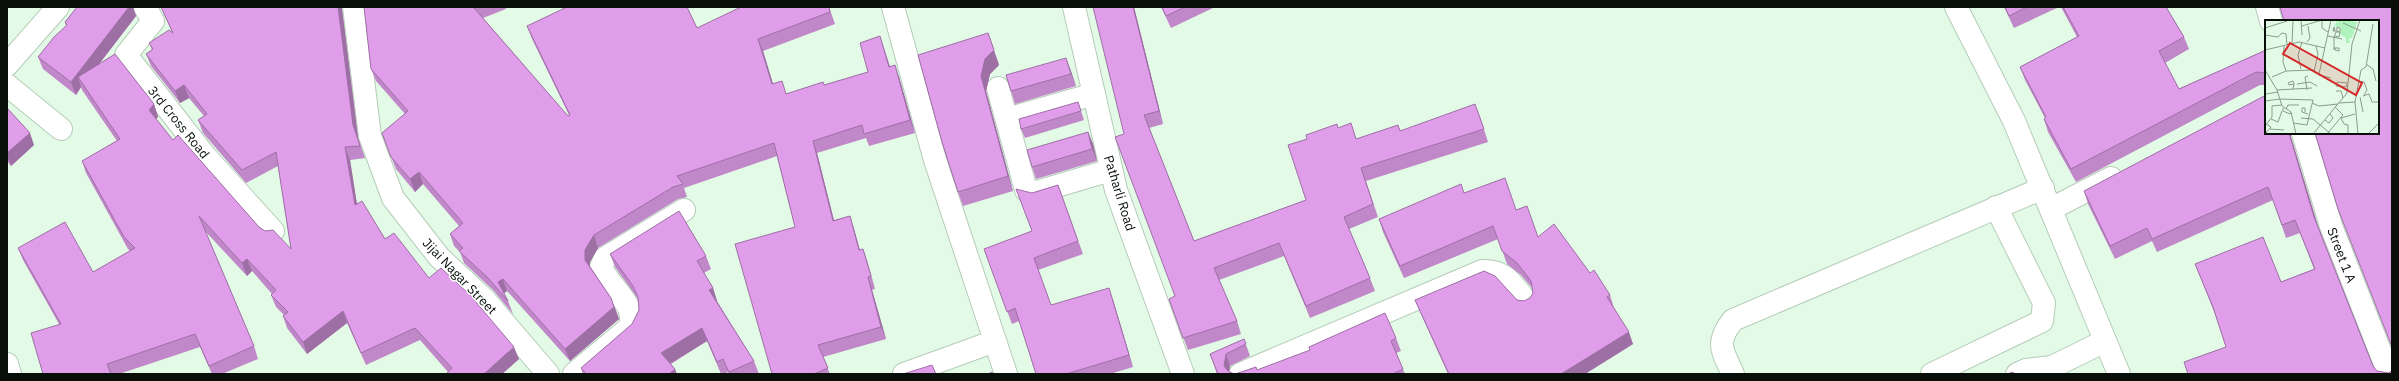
<svg xmlns="http://www.w3.org/2000/svg" width="2399" height="381" viewBox="0 0 2399 381" font-family="'IBM Plex Sans',sans-serif">
<rect width="100%" height="100%" fill="#e2fae6"/>
<g fill="none" stroke-linecap="round" stroke-linejoin="round">
<g stroke="#b5ccb8" stroke-width="24">
<g id="minor">
<polyline points="145,7 153,21 126,55 205,156 273,231"/>
<polyline points="354,7 370,136 393,198 439,257 484,299 548,374"/>
<polyline points="893,7 935,160 1006,374"/>
<polyline points="1074,7 1116,190 1183,374"/>
<polyline points="1956,7 2014,121 2119,374"/>
<polyline points="2267,7 2271,21"/>
<polyline points="7,65 58,7"/>
<polyline points="7,85 61,129"/>
<polyline points="998,88 1026,190 1033,193 1111,170"/>
<polyline points="1007,119 1094,94"/>
<polyline points="2303,133 2331,226 2389,374"/>
<polyline points="2051,209 2111,178"/>
<polyline points="7,364 10,374"/>
<path d="M574 374 629 328C640 307 608 286 601 267L605 258 684 210"/>
<polyline points="904,374 995,341"/>
<path d="M1240 374 1482 271C1506 270 1512 284 1526 301"/>
<path d="M1733 374C1722 350 1715 343 1733 320L2043 188"/>
<polyline points="1932,374 2042,321 2044,303 1996,207"/>
<polyline points="2017,374 2026,370 2052,367 2105,341"/>
</g>
</g>
<use href="#minor" stroke="#fff" stroke-width="22"/>
</g>
<g fill="#c188c9">
<polygon points="77,7 133,7 136,16 99,64 154,104 158,117 156,119 173,140 259,227 291,249 278,166 246,183 203,133 198,120 204,116 189,98 180,103 151,66 146,54 152,50 149,43 172,32 161,7 342,7 342,9 358,138 365,158 350,160 357,204 385,239 429,278 519,359 502,374 448,374 447,373 448,372 420,340 366,365 347,323 307,354 287,328 283,316 284,315 276,307 271,295 272,294 252,271 247,276 204,230 254,346 258,359 222,374 212,374 200,347 119,374 43,374 59,324 23,260 18,248 93,272 130,251 128,249 86,173 82,161 117,141 82,90 81,87 76,95 43,69 38,57 66,26 65,22"/>
<polygon points="364,7 505,7 506,9 483,18 568,116 569,115 532,39 527,26 697,28 829,7 835,24 763,51 773,84 786,94 824,85 868,72 880,36 890,66 899,77 915,133 869,146 866,138 817,153 834,220 850,216 854,229 860,250 863,249 867,261 875,289 872,290 886,339 823,357 830,374 772,374 795,227 777,156 684,188 687,197 678,199 598,248 590,262 590,266 611,298 619,319 570,361 507,291 504,293 508,301 513,314 493,290 464,263 460,252 454,246 450,234 459,226 423,184 415,192 396,169 382,133 405,114 376,81 371,69"/>
<polygon points="1134,7 1163,124 1149,128 1194,241 1306,200 1338,128 1356,139 1480,117 1488,142 1366,181 1378,217 1349,229 1370,278 1375,291 1310,318 1284,256 1219,280 1237,321 1241,334 1188,350 1169,299 1175,297 1124,134"/>
<polygon points="1161,7 1215,7 1171,28"/>
<polygon points="2004,7 2059,7 2014,28"/>
<polygon points="2061,7 2166,7 2184,37 2189,49 2165,63 2179,89 2266,50 2266,85 2260,85 2076,182 2048,132 2044,119 2045,118 2025,80 2020,67 2077,37"/>
<polygon points="988,33 999,65 990,74 986,91 1013,191 963,206 958,192"/>
<polygon points="1066,58 1076,86 1015,104 1011,91"/>
<polygon points="7,110 34,145 11,166 8,162 7,162"/>
<polygon points="1081,111 1084,120 1025,138 1021,129"/>
<polygon points="1088,132 1093,144 1097,161 1036,179 1032,167"/>
<polygon points="2266,133 2291,133 2291,137 2318,226 2373,366 2377,371 2392,374 2226,347 2215,314 2195,264 2281,282 2314,269 2300,233 2286,238 2273,200 2157,252 2152,241 2115,259 2088,204 2084,191"/>
<polygon points="1058,185 1083,254 1038,270 1051,305 1113,300 1133,367 1110,374 1036,374 1019,321 1012,324 984,249 1032,231 1032,193"/>
<polygon points="1464,193 1516,210 1538,237 1590,273 1610,295 1614,308 1633,344 1585,374 1448,374 1420,312 1415,300 1517,300 1524,301 1530,298 1533,293 1533,289 1521,275 1507,264 1498,239 1404,278 1383,232 1379,219"/>
<polygon points="610,254 706,256 711,269 704,273 713,288 717,301 754,361 759,374 729,374 728,372 724,374 721,374 707,341 671,364 677,374 583,374 581,368 632,324 639,310 638,299 615,267"/>
<polygon points="1396,338 1401,351 1396,353 1405,374 1235,374 1257,370"/>
<polygon points="1244,339 1250,356 1230,366 1217,374 1210,354"/>
</g>
<g fill="#9d6fa4">
<polygon points="129,7 133,7 136,16 83,85 78,77 81,87 76,95 71,82"/>
<polygon points="338,7 342,7 342,9 358,138 365,158 353,125"/>
<polygon points="1133,7 1134,7 1163,124 1159,111"/>
<polygon points="988,33 999,65 990,74 986,91 1013,191 1008,176 981,76"/>
<polygon points="758,39 763,51 777,97 772,84"/>
<polygon points="1066,58 1071,71 1076,86 1071,74"/>
<polygon points="895,65 899,77 915,133 910,120"/>
<polygon points="184,85 189,98 180,103 175,91"/>
<polygon points="154,104 158,117 153,122 149,110"/>
<polygon points="1088,132 1093,144 1097,161 1092,149"/>
<polygon points="30,133 34,145 11,166 7,155 7,153"/>
<polygon points="2289,133 2291,133 2291,137 2319,230 2314,217"/>
<polygon points="813,141 817,153 837,233 833,221"/>
<polygon points="345,147 350,160 359,218 355,205"/>
<polygon points="419,172 423,184 415,192 410,179"/>
<polygon points="850,216 854,229 863,262 859,250"/>
<polygon points="594,235 598,248 590,262 590,272 585,260 585,250"/>
<polygon points="863,249 867,261 875,289 871,276"/>
<polygon points="247,259 252,271 247,276 242,263"/>
<polygon points="868,277 872,290 886,339 881,327"/>
<polygon points="503,279 507,291 503,294 498,282"/>
<polygon points="713,288 717,301 714,303 709,290"/>
<polygon points="1109,288 1113,300 1133,367 1129,355"/>
<polygon points="611,298 619,319 570,361 565,349"/>
<polygon points="343,311 347,323 307,354 303,342"/>
<polygon points="702,328 707,341 666,366 661,353"/>
<polygon points="1629,332 1633,344 1585,374 1561,374"/>
<polygon points="514,347 519,359 502,374 484,374"/>
<polygon points="1226,354 1230,366 1229,374 1224,366"/>
<polygon points="675,369 677,374 669,374"/>
</g>
<g fill="#e09eea" stroke="#9d6fa4">
<polygon points="77,7 129,7 71,82 38,57 54,37 67,25 65,22"/>
<polygon points="161,7 338,7 353,125 360,146 345,147 355,205 362,201 385,239 394,233 429,278 441,268 470,295 514,347 484,374 448,374 447,373 452,368 415,328 361,353 343,311 303,342 283,316 288,312 271,295 276,290 247,259 242,263 199,216 254,346 209,366 195,334 107,364 111,374 43,374 31,333 61,324 18,248 65,222 93,272 135,248 124,237 82,161 120,139 78,77 115,54 154,104 149,110 173,140 178,135 259,227 265,231 273,230 291,249 276,152 242,170 198,120 207,114 184,85 175,91 146,54 153,49 149,43 169,30 173,33"/>
<polygon points="364,7 476,7 474,8 568,116 570,115 527,26 567,7 687,7 697,28 741,7 829,7 830,12 758,39 772,84 782,81 786,94 823,82 824,85 868,72 860,43 880,36 889,67 895,65 910,120 864,134 862,125 813,141 833,221 850,216 859,250 863,249 871,276 868,277 881,327 818,345 828,368 814,374 772,374 735,244 795,227 774,143 677,176 683,184 673,187 594,235 585,250 585,260 611,298 614,307 565,349 503,279 498,282 508,301 488,278 459,251 463,248 450,234 463,223 419,172 410,179 391,157 382,133 408,111 371,69"/>
<polygon points="1093,7 1133,7 1159,111 1144,115 1194,241 1306,200 1288,145 1307,139 1306,135 1337,124 1338,128 1351,123 1356,139 1398,125 1400,131 1475,104 1484,129 1361,168 1373,204 1344,217 1370,278 1306,306 1279,243 1214,268 1237,321 1183,338 1169,299 1175,296 1115,137 1124,134"/>
<polygon points="1162,7 1185,7 1166,16"/>
<polygon points="2005,7 2027,7 2009,16"/>
<polygon points="2063,7 2166,7 2184,37 2159,51 2179,89 2266,50 2266,73 2256,72 2071,169 2044,119 2046,117 2020,67 2079,36"/>
<polygon points="2280,7 2392,7 2392,347 2338,209 2315,133 2378,133 2378,21 2284,21"/>
<polygon points="988,33 994,50 985,59 981,76 1008,176 958,192 942,142 918,55"/>
<polygon points="1066,58 1071,74 1011,91 1006,75"/>
<polygon points="2266,95 2266,133 2289,133 2314,217 2373,366 2377,371 2389,373 2392,370 2392,374 2188,374 2184,362 2226,347 2213,307 2195,264 2263,237 2281,282 2315,269 2295,220 2282,225 2268,187 2152,239 2147,228 2110,246 2084,191"/>
<polygon points="1078,102 1081,111 1021,129 1019,119"/>
<polygon points="8,109 30,133 7,153 7,110"/>
<polygon points="1088,132 1092,149 1032,167 1027,150"/>
<polygon points="1505,178 1516,210 1527,206 1538,237 1554,224 1590,273 1594,270 1610,295 1607,297 1629,332 1561,374 1449,374 1415,300 1484,271 1495,276 1517,300 1524,301 1530,298 1533,293 1531,281 1517,263 1502,251 1493,226 1400,266 1379,219 1461,184 1464,193"/>
<polygon points="1058,185 1078,241 1034,258 1051,305 1109,288 1129,355 1066,374 1036,374 1015,308 1007,312 984,249 1032,231 1016,189 1032,193"/>
<polygon points="679,211 706,256 697,261 713,288 709,290 754,361 729,372 723,359 717,362 702,328 661,353 675,369 669,374 586,374 581,368 632,324 639,310 638,297 633,286 610,254"/>
<polygon points="1385,313 1396,338 1391,341 1403,369 1393,374 1235,374 1256,367 1257,370 1310,350 1309,347"/>
<polygon points="1244,339 1246,344 1226,354 1224,366 1228,371 1234,374 1218,374 1210,354"/>
<polygon points="932,365 936,374 903,374"/>
<polygon points="992,372 993,374 988,374"/>
<polygon points="2013,372 2014,374 2007,374"/>
</g>
<g text-anchor="middle" stroke-width="3" stroke-linejoin="round" paint-order="stroke">
<g font-size="13" fill="#070f08" stroke="#fff">
<text transform="translate(179 122) rotate(51)" y="5">3rd Cross Road</text>
<text transform="translate(1120 193) rotate(73)" y="5">Patharli Road</text>
<text transform="translate(2342 255) rotate(69)" y="5">Street 1 A</text>
<text transform="translate(460 276) rotate(46)" y="5">Jijai Nagar Street</text>
</g>
</g>
<g transform="translate(2265 20)">
<rect width="114" height="114" fill="#e2fae6"/>
<path d="M73 0 77 1 76 7 78 0 92 2 87 18H84L85 23H81V18L75 14 76 7 69 6Z" fill="#aff3bc"/>
<path fill="none" stroke="#8a9c8d" stroke-width="1" d="M36 0 37 15M78 3 96 11M37 6 57 0V8L63 12M0 8 22 1M70 11 69 7 68 11H72L74 12H75V8L72 7V11M0 15 13 17 17 13 21 14 22 25M63 16 77 19M42 22 45 18 43 6M27 24 28 0M19 26 18 42 21 51M51 26 53 34 49 52 54 54 66 0M69 28H74V31L70 30V28M0 30 34 22 60 28M69 30V17L71 12H75L74 17 70 16M101 44 108 49 111 61M36 49 33 35 37 22M0 50 12 70 17 86 26 92 31 114M54 55 66 58M7 57 21 51 49 50M93 61 99 62 102 70 99 75M32 64 45 62 52 66M82 64 81 67 71 66 72 62 83 63M28 69 29 64 28 61 23 63 24 65 29 64M12 70 47 68M42 70 40 57 43 56M71 71H76L78 78M1 74 13 72M98 76 104 74 107 82H114M95 77 98 92M15 79 48 80 42 105 28 103M0 81 15 79M47 83 54 86 73 84M74 83 90 82M18 88V91L25 94 26 92M21 89 23 85H34M40 92V88H37V92L43 94M36 98 48 99 66 114M76 98 79 104 83 105V114M76 98 90 94M6 99 13 102 17 91M60 100 64 103 68 98 65 94M0 106 7 97V86L17 85M5 109 19 110M1 113 6 107 1 104M48 114 82 73 87 24 95 0M62 114 78 95 70 87M93 114 90 82 96 50 101 47 108 4M103 114 114 103"/>
<path fill="#d62828" fill-opacity="0.15" stroke="#d62828" stroke-width="2" d="M25 23 97 63 91 75 18 34Z"/>
<rect width="114" height="114" fill="none" stroke="#070f08" stroke-width="2"/>
</g>
<rect width="2399" height="381" fill="none" stroke="#070f08" stroke-width="16"/>
</svg>
